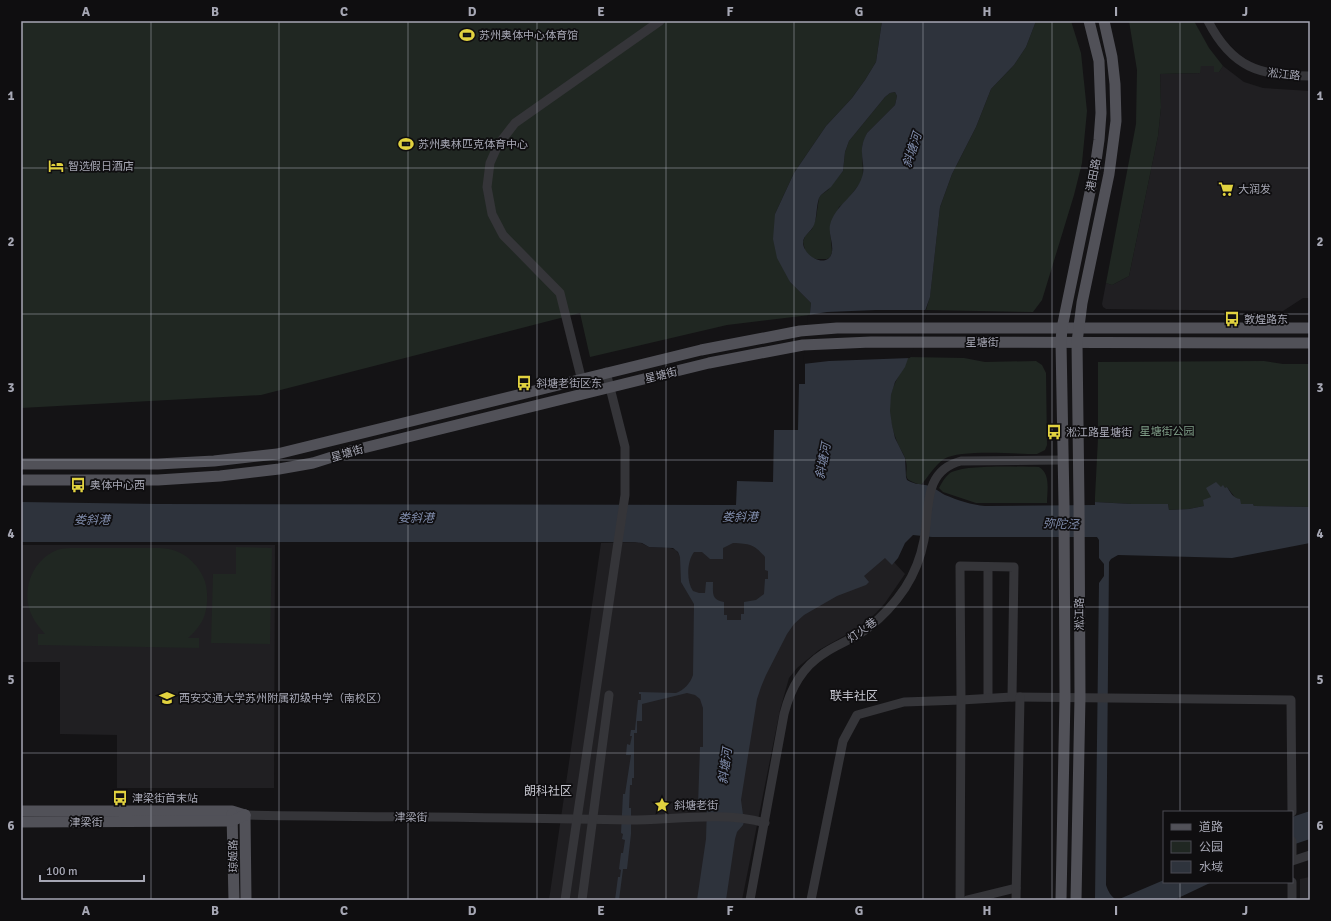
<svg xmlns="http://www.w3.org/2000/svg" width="1331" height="921" viewBox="0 0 1331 921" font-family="Signika,'Noto Sans SC',sans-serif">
<rect width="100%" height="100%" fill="#141315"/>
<g fill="#201f22">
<polygon points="1200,66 1214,66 1215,72 1219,72 1223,66 1244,82 1263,88 1310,91 1310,298 1303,298 1283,311 1106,309 1103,307 1102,304 1106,283 1112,285 1129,276 1158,136 1161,107 1160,74 1200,73"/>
<polygon points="692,539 881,548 905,574 885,603 876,613 858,628 819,650 797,668 789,678 780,710 742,900 549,900 601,543 639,542 649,547 670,548 676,550 680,556"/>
<polygon points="21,545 275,545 274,788 117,788 117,735 60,734 60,662 21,662"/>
<polygon points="1310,877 1310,900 1300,900 1300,879"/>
</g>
<g fill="#202722">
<polygon points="21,21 882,21 876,62 865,80 852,98 826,126 794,173 775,214 790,282 811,303 810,315 727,325 590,357 580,313 261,395 21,408"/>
<polygon points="1036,21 1071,21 1081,53 1087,111 1082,163 1074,195 1042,300 1033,312 926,310 930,296 940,207 952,174 976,127 991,89 1014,65 1026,47"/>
<polygon points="1129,21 1194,21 1209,48 1223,66 1219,72 1214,72 1214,66 1201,66 1200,73 1160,74 1161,107 1158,136 1129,276 1112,285 1106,283 1136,124 1137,70"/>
<polygon points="895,92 897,96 895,105 867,133 862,146 863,177 860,183 846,202 839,207 830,229 832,252 830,257 827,259 816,259 810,257 805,250 803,242 805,236 812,229 816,218 819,198 821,195 828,190 843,171 845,152 849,141 885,97 890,93"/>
<path d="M908 357 964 358 985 362 1036 361 1042 365 1046 373 1047 445 1045 450 1037 454C1016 454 960 449 944 459 935 465 928 477 921 485 897 478 911 475 905 458 903 452 898 446 896 439 890 423 887 403 893 388 897 377 904 369 908 357Z"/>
<polygon points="1264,361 1283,364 1310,364 1310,507 1254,506 1253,504 1240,504 1227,487 1226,489 1222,487 1211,497 1204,506 1189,509 1169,510 1168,504 1131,504 1095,502 1095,497 1098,438 1098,362"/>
<path d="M1039 467C1051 474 1047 491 1047 503H976L943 492 939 488C942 482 945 477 950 473 965 464 1020 467 1039 467Z"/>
<polygon points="236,547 272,548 270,644 211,643 213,574 236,574"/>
<path d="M75 548C98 548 120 548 143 548 153 548 167 547 176 551 192 557 207 575 207 593 208 613 203 625 188 638H199V648L38 645V634H45C39 627 33 620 30 611 22 587 33 560 57 550 63 548 70 548 75 548Z"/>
</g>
<g fill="#2e333c" fill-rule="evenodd">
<path d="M882 21H1036L1026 47 1014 65 991 89 976 127 952 174 940 207 930 297 905 367 895 382 891 395 890 411 892 425 895 438 905 458 906 477 907 480C913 484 919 484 925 485 933 486 939 492 945 495 957 500 972 505 985 506L1095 505V502L1131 504H1168L1169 510 1189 509 1204 506 1203 500 1211 497 1206 488 1216 482 1221 487 1223 485 1225 488 1227 487C1231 493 1233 498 1240 499L1241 504H1253L1254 506 1310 507V543L1232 558 1118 555 1111 559 1109 562 1106 885C1108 891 1111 897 1117 900L1164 880V882H1212L1174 900H1095L1099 583 1104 576V564L1099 558V540L1097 537H932L913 535 905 543 898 558 892 565 885 558 864 576 869 582 866 585 837 596 804 615 794 624 787 634 766 675 761 687 757 699 741 800 744 822 743 825 737 832 735 839 726 900H697L706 839 707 807 698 806 700 747H703V708L700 699 695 695 687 693 642 704V721H637V733H634V778H632V785H630L629 808H631V834L627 869H623L619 900H615L618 877H620L621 870 619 869 621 853H623L625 840 622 839 623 834 621 833 623 794H625L631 755H626L627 744 630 745 632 736H630L631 730H635L638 700H641V694H639V692L676 693C684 690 690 684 693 675L694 604 681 582 680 557 678 552 673 548 649 547 642 543 635 542H21V502L158 504 736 505 737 481 773 482 774 430H798L799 384H805V363L811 303 790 282 777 258 773 239 775 214 794 173 826 126 852 98 865 80 876 62ZM895 92 897 96 895 105 867 133C864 139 861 146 862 153 862 161 865 169 862 177 856 196 835 205 830 225 828 234 835 246 831 255 825 268 804 256 803 243 803 235 811 232 814 225 817 217 816 207 819 198L821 195 831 187 843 171 845 152 849 141 885 97 890 93ZM733 543C750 544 754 544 765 557V570L768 571V579H765L764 594 756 600 744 602V614H741V620H727V615H724V602C711 600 713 593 713 582H706L705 593H699L693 591C686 581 687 561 694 552H702L710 559H723V548Z"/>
<polygon points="1310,811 1310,839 1292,845 1292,817"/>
</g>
<polygon fill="#141315" points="876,310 928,310 910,358 829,361 803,364 808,315 827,312"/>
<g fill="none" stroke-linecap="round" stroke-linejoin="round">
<g stroke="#353539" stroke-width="9">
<path d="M1208 21C1232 68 1260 76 1310 76"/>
<polyline points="585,393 560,293 503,235 492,214 487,187 490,163 498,145 515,123 660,21"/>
<polyline points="988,698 988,567"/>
<path d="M245 815C373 817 501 817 629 820 672 820 725 811 765 823"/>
<polyline points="1292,841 1292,855"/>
<polyline points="1292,861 1310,855"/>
<polyline points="565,900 625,495 625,447 606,372"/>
<polyline points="582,900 609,695"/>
<path d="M750 900 784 714C790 690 801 668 823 654 837 644 854 639 868 628 882 617 895 603 905 588 914 574 921 556 924 540 930 510 922 471 961 461L1063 460"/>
<polyline points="811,900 843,741 857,715 904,702 961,700 1012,697 1291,700 1292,812"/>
<polyline points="960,900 961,700 960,566 1014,567 1012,697"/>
<polyline points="967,900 1016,888"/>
<polyline points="1016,900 1020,697"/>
<polyline points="1292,900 1292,882"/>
</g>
<g stroke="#515158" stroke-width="11">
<polyline points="21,464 158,464 214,461 277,454 701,350 800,331 837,328 1310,328"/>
<polyline points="21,480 158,480 220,476 279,469 313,463 351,451 709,363 803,345 871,342 1310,343"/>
<polyline points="21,811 232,811 245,815"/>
<polyline points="232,814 234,900"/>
<polyline points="245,815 246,900"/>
<polyline points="21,822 232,821 245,815"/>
<polyline points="1061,900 1065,697 1064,504 1061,342 1062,328 1095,168 1099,140 1101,113 1099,61 1089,21"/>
<polyline points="1076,900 1080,697 1079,504 1077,342 1082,303 1109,174 1116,121 1115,84 1112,57 1104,21"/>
</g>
</g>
<path fill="none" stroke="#a6a7b4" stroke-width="1" stroke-opacity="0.55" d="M151 21V900M279 21V900M408 21V900M537 21V900M666 21V900M794 21V900M923 21V900M1052 21V900M1180 21V812M21 168H1310M21 314H1310M21 460H1310M21 607H1310M21 753H1310M1180 882V900"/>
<defs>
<g id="stadium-bare" transform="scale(1.2)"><path d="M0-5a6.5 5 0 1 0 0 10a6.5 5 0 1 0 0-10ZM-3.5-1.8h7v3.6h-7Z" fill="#e1d23f" stroke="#0f0e10" stroke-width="2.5" paint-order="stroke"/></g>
<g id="hotel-bare" transform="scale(1.2)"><path d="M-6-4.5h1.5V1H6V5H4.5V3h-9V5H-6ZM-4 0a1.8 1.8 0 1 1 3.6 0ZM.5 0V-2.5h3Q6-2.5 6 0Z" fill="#e1d23f" stroke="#0f0e10" stroke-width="2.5" paint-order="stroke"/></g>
<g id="supermarket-bare" transform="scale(1.2)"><path d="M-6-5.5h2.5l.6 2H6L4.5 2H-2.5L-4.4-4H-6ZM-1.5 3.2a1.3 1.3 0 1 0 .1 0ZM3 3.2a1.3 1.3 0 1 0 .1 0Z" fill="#e1d23f" stroke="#0f0e10" stroke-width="2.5" paint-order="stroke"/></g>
<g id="bus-bare" transform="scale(1.2)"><path d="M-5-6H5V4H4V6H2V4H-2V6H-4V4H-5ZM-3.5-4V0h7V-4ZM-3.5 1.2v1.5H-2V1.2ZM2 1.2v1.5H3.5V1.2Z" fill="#e1d23f" stroke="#0f0e10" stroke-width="2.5" paint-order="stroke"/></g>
<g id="school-bare" transform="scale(1.2)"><path d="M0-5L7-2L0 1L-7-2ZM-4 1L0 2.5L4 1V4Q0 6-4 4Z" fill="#e1d23f" stroke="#0f0e10" stroke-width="2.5" paint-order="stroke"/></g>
<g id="sight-bare" transform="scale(1.2)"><path d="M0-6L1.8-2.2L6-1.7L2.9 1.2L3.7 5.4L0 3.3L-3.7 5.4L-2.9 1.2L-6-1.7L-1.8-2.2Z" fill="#e1d23f" stroke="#0f0e10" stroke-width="2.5" paint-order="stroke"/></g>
</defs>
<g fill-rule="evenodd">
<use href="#stadium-bare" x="467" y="35"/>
<use href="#stadium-bare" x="406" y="144"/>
<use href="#hotel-bare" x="56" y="166"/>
<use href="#supermarket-bare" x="1226" y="189"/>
<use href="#bus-bare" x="1232" y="319"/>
<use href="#bus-bare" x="524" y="383"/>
<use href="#bus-bare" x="1054" y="432"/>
<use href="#bus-bare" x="78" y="485"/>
<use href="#school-bare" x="167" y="698"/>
<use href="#bus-bare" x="120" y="798"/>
<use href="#sight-bare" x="662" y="805"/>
</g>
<g text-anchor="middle" stroke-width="3.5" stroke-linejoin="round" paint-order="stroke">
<g font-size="11" fill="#a6a7b4" stroke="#0f0e10" text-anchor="start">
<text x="479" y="39">苏州奥体中心体育馆</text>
<text x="418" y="148">苏州奥林匹克体育中心</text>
<text x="68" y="170">智选假日酒店</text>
<text x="1238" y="193">大润发</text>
<text x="1244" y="323">敦煌路东</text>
<text x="536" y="387">斜塘老街区东</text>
<text x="1066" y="436">淞江路星塘街</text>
<text x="90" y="489">奥体中心西</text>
<text x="179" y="702">西安交通大学苏州附属初级中学（南校区）</text>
<text x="132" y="802">津梁街首末站</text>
<text x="674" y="809">斜塘老街</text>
</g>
<g font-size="11" fill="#a6a7b4" stroke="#0f0e10">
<text transform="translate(1284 74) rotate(6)" y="4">淞江路</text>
<text transform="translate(1093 175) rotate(-79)" y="4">港田路</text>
<text x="982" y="346">星塘街</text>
<text transform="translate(661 375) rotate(-14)" y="4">星塘街</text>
<text transform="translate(347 453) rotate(-16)" y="4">星塘街</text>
<text transform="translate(1079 614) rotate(-90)" y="4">淞江路</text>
<text transform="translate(862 630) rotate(-35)" y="4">灯火巷</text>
<text transform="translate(411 817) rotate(1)" y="4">津梁街</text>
<text x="86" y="826">津梁街</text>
<text transform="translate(233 856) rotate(-91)" y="4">琼姬路</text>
</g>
<g font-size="11" fill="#7f9e88" stroke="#0f0e10">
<text x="1167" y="435">星塘街公园</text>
</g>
<g font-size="12" font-style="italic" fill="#808dac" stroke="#0f0e10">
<text transform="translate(912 150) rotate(-72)" y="4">斜塘河</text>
<text transform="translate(823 461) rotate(-79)" y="4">斜塘河</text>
<text x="740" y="521">娄斜港</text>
<text x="416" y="522">娄斜港</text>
<text x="92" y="524">娄斜港</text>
<text transform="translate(1061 524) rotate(2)" y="4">弥陀泾</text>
<text transform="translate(725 766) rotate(-82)" y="4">斜塘河</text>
</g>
<g font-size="12" fill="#c7c7d0" stroke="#0f0e10">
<text x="854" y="700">联丰社区</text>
<text x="548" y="795">朗科社区</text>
</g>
</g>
<rect width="1331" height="921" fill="none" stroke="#0f0e10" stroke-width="44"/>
<rect x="1163" y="811" width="130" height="72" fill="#0f0e10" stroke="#4b4b52"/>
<rect x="1171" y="824" width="20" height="6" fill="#515158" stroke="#4b4b52"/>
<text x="1199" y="831" font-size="12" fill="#a6a7b4">道路</text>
<rect x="1171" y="841" width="20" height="12" fill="#202722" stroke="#4b4b52"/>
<text x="1199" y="851" font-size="12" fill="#a6a7b4">公园</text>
<rect x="1171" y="861" width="20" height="12" fill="#2e333c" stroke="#4b4b52"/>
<text x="1199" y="871" font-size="12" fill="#a6a7b4">水域</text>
<path d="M40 875v6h104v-6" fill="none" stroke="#a6a7b4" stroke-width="2"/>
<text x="46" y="875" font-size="12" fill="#a6a7b4" stroke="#0f0e10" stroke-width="3" paint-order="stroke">100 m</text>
<rect x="22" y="22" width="1287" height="877" fill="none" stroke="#a6a7b4" stroke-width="1.5"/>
<g font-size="13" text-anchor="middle" font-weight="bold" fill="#a6a7b4">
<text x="86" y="16">A</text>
<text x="215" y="16">B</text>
<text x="344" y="16">C</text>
<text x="472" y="16">D</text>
<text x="601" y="16">E</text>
<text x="730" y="16">F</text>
<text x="859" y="16">G</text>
<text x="987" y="16">H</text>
<text x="1116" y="16">I</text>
<text x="1245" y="16">J</text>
<text x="11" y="100">1</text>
<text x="1320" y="100">1</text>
<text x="11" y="246">2</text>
<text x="1320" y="246">2</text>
<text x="11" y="392">3</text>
<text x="1320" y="392">3</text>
<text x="11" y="538">4</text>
<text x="1320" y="538">4</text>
<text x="11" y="684">5</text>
<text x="1320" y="684">5</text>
<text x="11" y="830">6</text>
<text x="1320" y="830">6</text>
<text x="86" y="915">A</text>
<text x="215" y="915">B</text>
<text x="344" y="915">C</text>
<text x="472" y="915">D</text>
<text x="601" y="915">E</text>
<text x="730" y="915">F</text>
<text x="859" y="915">G</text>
<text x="987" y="915">H</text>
<text x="1116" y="915">I</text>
<text x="1245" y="915">J</text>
</g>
</svg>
